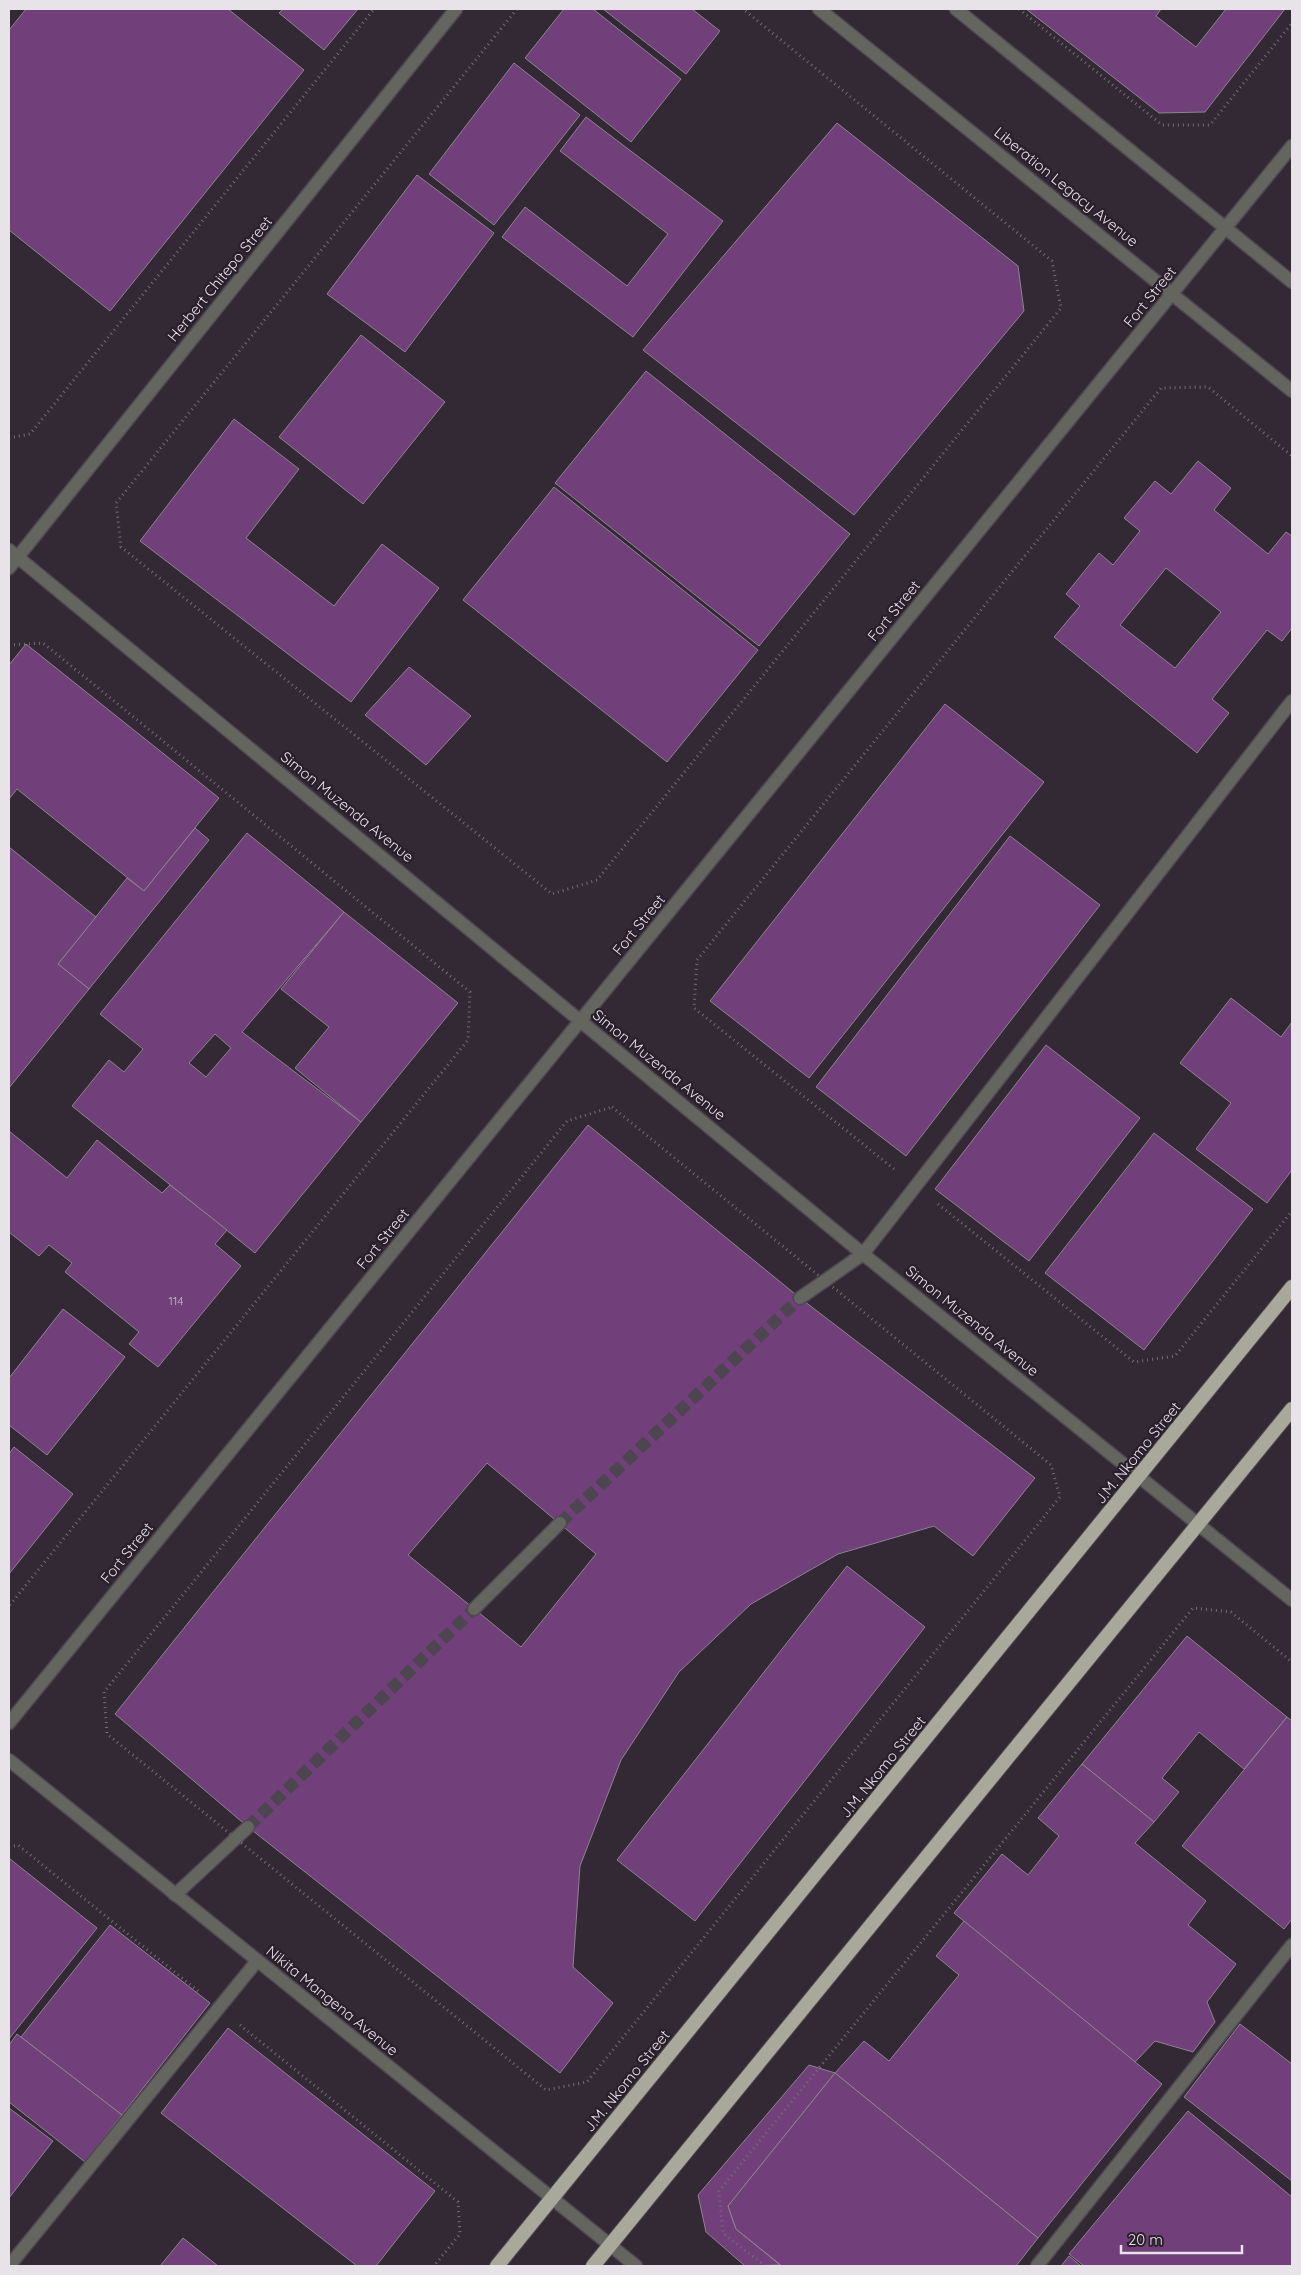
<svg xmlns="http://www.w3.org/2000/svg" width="1301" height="2275" viewBox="0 0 1301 2275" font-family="Quicksand,sans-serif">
<rect width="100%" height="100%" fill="#322934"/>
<g fill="#71407a" stroke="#8e8390" fill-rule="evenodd">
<polygon points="26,9 228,9 304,70 110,311 9,230 9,30"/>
<polygon points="283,9 358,9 324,50 279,13"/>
<polygon points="564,9 593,9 681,79 631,142 525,58"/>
<polygon points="603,9 692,9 720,31 686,74"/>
<polygon points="1026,9 1161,9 1156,16 1196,47 1226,9 1285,9 1205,112 1159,113"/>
<polygon points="514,63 580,115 494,225 429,174"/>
<polygon points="586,117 723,221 633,337 502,237 525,207 627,286 668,234 560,151"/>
<polygon points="837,123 1018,266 1024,311 854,515 643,350"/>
<polygon points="417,175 494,233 405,352 327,294"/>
<polygon points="361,335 445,402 363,504 279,437"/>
<polygon points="646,371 850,534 759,646 555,483"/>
<polygon points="234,419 299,469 246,538 334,606 382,544 439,588 351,702 140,541"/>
<path d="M1198 461 1231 488 1214 510 1268 554 1286 532 1292 536V628L1282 641 1267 630 1212 699 1229 713 1197 753 1054 637 1080 606 1066 594 1099 553 1113 565 1140 531 1124 518 1155 481 1171 494ZM1166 568 1221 612 1175 668 1120 625Z"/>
<polygon points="554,487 758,650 667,762 463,600"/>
<polygon points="26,644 219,798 144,891 17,789 9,799 9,665"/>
<polygon points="409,667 471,716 426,765 365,715"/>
<polygon points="945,704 1044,782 809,1078 710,1001"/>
<polygon points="195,828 209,840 89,989 58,964 127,878 144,891"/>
<path d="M247 833 344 912 242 1032 361 1122 255 1253 72 1106 109 1060 124 1072 143 1049 100 1014ZM215 1034 231 1048 206 1077 189 1063Z"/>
<polygon points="1010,836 1100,905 906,1156 816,1087"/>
<polygon points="9,847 96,917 58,964 89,989 9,1088"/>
<polygon points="344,912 458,1003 361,1122 295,1068 329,1027 281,989"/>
<polygon points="1231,998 1281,1037 1292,1022 1292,1170 1267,1203 1196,1149 1231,1103 1180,1063"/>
<polygon points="1046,1045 1140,1118 1029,1261 935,1189"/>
<path d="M588 1125 800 1298 1035 1478 973 1556 934 1526 838 1554 751 1604 679 1672 621 1760 580 1866 573 1967 613 2003 560 2073 248 1827 115 1714ZM487 1463 596 1554 521 1647 408 1555Z"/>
<polygon points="9,1131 67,1178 97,1140 162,1193 170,1185 227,1230 215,1244 241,1266 158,1367 129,1344 139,1332 65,1272 72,1263 49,1245 39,1256 9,1232"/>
<polygon points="1154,1133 1253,1209 1144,1350 1045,1273"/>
<polygon points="63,1309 125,1357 47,1455 9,1425 9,1378"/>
<polygon points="14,1447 73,1494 9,1574 9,1454"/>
<polygon points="847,1566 925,1627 695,1921 617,1860"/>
<polygon points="1187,1636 1287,1717 1244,1769 1199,1732 1162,1778 1179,1792 1154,1822 1082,1764"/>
<polygon points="1287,1717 1292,1721 1292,1919 1284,1929 1182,1846"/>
<polygon points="1082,1764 1154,1822 1135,1843 1206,1901 1188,1925 1236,1964 1207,2002 1215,2022 1193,2052 1155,2041 1135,2062 954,1913 1002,1854 1028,1875 1059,1836 1038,1818"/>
<polygon points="10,1859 97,1928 9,2039 9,1861"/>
<polygon points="964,1921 1162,2084 1038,2238 835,2073 864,2041 889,2061 959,1975 936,1956"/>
<polygon points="110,1925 210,2003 122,2115 21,2037"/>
<polygon points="1240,2024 1292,2064 1292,2181 1184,2097"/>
<polygon points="228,2028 435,2191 376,2266 357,2266 161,2113"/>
<polygon points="17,2034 122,2115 85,2162 9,2102 9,2045"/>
<polygon points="809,2065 835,2073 728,2206 736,2229 780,2265 745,2266 706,2232 698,2195"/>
<polygon points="835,2073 1038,2238 1016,2266 782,2266 736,2229 728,2206"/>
<polygon points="9,2108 53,2141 9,2198"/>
<polygon points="1188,2111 1292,2197 1292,2266 1084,2266 1069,2254"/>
<polygon points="183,2238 218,2266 160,2266"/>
<polygon points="1069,2256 1081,2266 1061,2266"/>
</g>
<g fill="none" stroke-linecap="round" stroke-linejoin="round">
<g stroke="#4d454f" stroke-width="12" stroke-dasharray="12 6" stroke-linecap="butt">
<polyline points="560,1523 800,1298"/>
<polyline points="248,1827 474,1609"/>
</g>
<g stroke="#4f4751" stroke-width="15">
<g id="service">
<polyline points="863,1254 1292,701"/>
<polyline points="9,2266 257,1961"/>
<polyline points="1037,2266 1292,1945"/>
</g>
</g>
<g stroke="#4f4751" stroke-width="15">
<g id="pedestrian">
<polyline points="800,1298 863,1254"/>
<polyline points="474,1609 560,1523"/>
<polyline points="175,1895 248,1827"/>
</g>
</g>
<g stroke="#4f4751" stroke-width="15">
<g id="minor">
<polyline points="819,9 1292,391"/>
<polyline points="956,9 1292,282"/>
<polyline points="9,550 863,1254 1292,1600"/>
<polyline points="9,1723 1292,146"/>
<polyline points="9,1760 636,2266"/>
</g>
</g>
<g stroke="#4f4751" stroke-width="15">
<polyline id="tertiary" points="9,568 456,9"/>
</g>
<g stroke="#4f4751" stroke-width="16">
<g id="trunk">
<polyline points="497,2266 1292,1287"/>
<polyline points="593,2266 1292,1409"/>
</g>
</g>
<g stroke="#746c75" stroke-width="3" stroke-dasharray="1 4" stroke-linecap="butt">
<polyline points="517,9 116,503 121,547 552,894 597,880 1061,308 1052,261 743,9"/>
<polyline points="1019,9 1162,125 1210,125 1292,23"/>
<polyline points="9,438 30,434 374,9"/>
<polyline points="9,645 43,643 470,992 468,1040 9,1606"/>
<polygon points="612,1107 1051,1465 1060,1497 587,2082 546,2090 107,1734 104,1692 567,1121"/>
<polyline points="894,1169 694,1008 697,960 1161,388 1208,387 1292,456"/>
<polyline points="938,1204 1134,1362 1175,1356 1292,1211"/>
<polyline points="9,1847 18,1845 198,1991"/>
<polyline points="240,2025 458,2202 460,2234 434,2266"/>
<polyline points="765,2266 723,2233 719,2191 1193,1608 1231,1612 1292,1662"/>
</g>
<use href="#service" stroke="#65655f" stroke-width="12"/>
<use href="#pedestrian" stroke="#65655f" stroke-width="12"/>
<use href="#minor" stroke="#65655f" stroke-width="12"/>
<use href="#tertiary" stroke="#65655f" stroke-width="12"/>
<use href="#trunk" stroke="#a8a99a" stroke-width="14"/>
</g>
<g text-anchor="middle" stroke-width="4.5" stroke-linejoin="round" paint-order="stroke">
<g font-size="12" fill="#cabacd">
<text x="176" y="1305">114</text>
</g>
<g font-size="15" fill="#e8e2e9" stroke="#281f2a">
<text transform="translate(1066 187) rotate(39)" y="5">Liberation Legacy Avenue</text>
<text transform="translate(220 279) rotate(-51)" y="5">Herbert Chitepo Street</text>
<text transform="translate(1150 297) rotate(-51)" y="5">Fort Street</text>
<text transform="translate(894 611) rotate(-51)" y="5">Fort Street</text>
<text transform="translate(347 807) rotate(39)" y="5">Simon Muzenda Avenue</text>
<text transform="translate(639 925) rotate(-51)" y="5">Fort Street</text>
<text transform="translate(659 1065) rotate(39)" y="5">Simon Muzenda Avenue</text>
<text transform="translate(383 1239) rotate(-51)" y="5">Fort Street</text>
<text transform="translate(972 1321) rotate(39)" y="5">Simon Muzenda Avenue</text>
<text transform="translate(1138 1453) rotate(-51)" y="5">J.M. Nkomo Street</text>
<text transform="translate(127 1553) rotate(-51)" y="5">Fort Street</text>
<text transform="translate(883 1767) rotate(-51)" y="5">J.M. Nkomo Street</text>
<text transform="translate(332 2001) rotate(39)" y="5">Nikita Mangena Avenue</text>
<text transform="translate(627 2081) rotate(-51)" y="5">J.M. Nkomo Street</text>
</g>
</g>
<rect width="1301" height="2275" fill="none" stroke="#e8e2e9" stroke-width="20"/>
<path d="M1121 2245v8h121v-8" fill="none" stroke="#e8e2e9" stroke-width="2.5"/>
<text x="1128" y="2245" font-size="15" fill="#e8e2e9" stroke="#281f2a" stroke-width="4" paint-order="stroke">20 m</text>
</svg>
